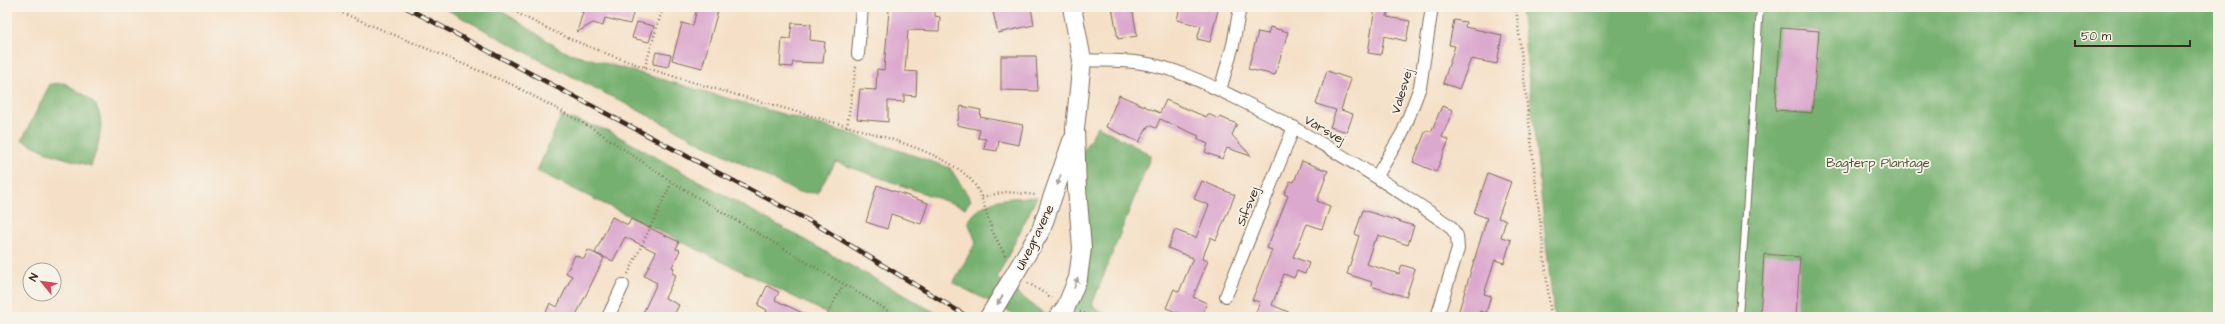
<svg xmlns="http://www.w3.org/2000/svg" width="2225" height="324" viewBox="0 0 2225 324" font-family="'Architects Daughter',sans-serif">
<rect width="100%" height="100%" fill="#f7f3e8"/>
<filter id="ink" filterUnits="userSpaceOnUse"><feTurbulence type="fractalNoise" baseFrequency=".025" numOctaves="2"/><feDisplacementMap in="SourceGraphic" scale="8" xChannelSelector="R" yChannelSelector="G"/><feConvolveMatrix kernelMatrix="1 2 1 2 8 2 1 2 1" color-interpolation-filters="sRGB"/></filter>
<filter id="wash" filterUnits="userSpaceOnUse"><feTurbulence type="fractalNoise" baseFrequency=".012" numOctaves="4" result="noise"/><feDisplacementMap in="SourceGraphic" scale="16" xChannelSelector="R" yChannelSelector="G"/><feGaussianBlur stdDeviation="0.9" result="paint"/><feColorMatrix in="noise" values="0 0 0 0 0 0 0 0 0 0 0 0 0 0 0 0 0 1.4 0 .05"/><feComposite in="paint" operator="in"/></filter>
<g filter="url(#wash)">
<rect width="100%" height="100%" fill="#f5e0c7"/>
<g fill="#76b06f" stroke="#586d46">
<polygon points="442,7 496,7 563,51 852,134 950,168 971,200 965,208 836,162 817,193 797,192 544,62"/>
<polygon points="1521,7 2218,7 2218,317 1554,317"/>
<path d="M64 83C72 88 84 93 91 100 109 117 98 146 91 166L51 154 22 140 50 84Z"/>
<polygon points="561,116 607,130 936,313 939,317 835,317 537,171"/>
<polygon points="1098,126 1151,155 1092,305 1110,317 1065,317 1076,303 1082,153"/>
<path d="M1037 197 997 278 1049 317H1020L953 283 976 242 968 222C984 196 1010 198 1037 197Z"/>
</g>
<g id="blocks">
<g fill="#dba8ce">
<polygon points="581,7 635,7 630,24 605,18 603,26 593,23 577,32 583,12 580,11"/>
<polygon points="697,7 719,7 702,68 672,60 682,23 693,26"/>
<polygon points="891,7 935,7 935,16 940,17 939,31 908,30 905,71 917,72 916,96 904,95 904,102 888,101 888,122 857,119 860,89 876,90 877,69 884,70 889,10"/>
<polygon points="1016,7 1031,7 1034,25 998,33 993,12"/>
<polygon points="1112,7 1132,7 1137,36 1118,39"/>
<polygon points="1180,7 1208,7 1218,10 1210,42 1197,39 1201,26 1177,20"/>
<polygon points="1375,7 1388,8 1387,17 1410,21 1406,41 1384,36 1381,55 1368,53"/>
<polygon points="1454,20 1466,22 1465,27 1502,35 1497,64 1471,59 1459,89 1443,83 1455,46 1449,45"/>
<polygon points="637,22 654,26 649,42 632,38"/>
<polygon points="792,23 811,24 810,40 825,42 823,63 793,62 792,67 780,66 782,38 790,39"/>
<polygon points="1270,27 1288,32 1275,75 1248,69 1258,32 1268,34"/>
<polygon points="1781,28 1819,31 1812,113 1775,110"/>
<polygon points="656,52 671,55 668,67 653,64"/>
<polygon points="1001,56 1036,56 1038,91 1001,90"/>
<polygon points="1327,71 1351,79 1341,110 1353,114 1347,132 1330,127 1336,110 1316,104"/>
<polygon points="1119,95 1160,113 1166,100 1206,117 1208,114 1219,119 1220,117 1237,124 1232,135 1251,156 1227,148 1222,159 1205,152 1208,144 1197,139 1199,136 1160,119 1156,128 1149,125 1139,142 1106,127"/>
<polygon points="961,106 981,110 980,117 1023,125 1019,145 999,141 997,151 984,149 986,139 978,138 980,130 957,125"/>
<polygon points="1442,106 1453,110 1442,137 1449,140 1436,172 1413,162 1426,130 1431,132"/>
<polygon points="1302,161 1328,171 1317,201 1330,206 1329,210 1322,229 1307,224 1293,257 1309,263 1305,274 1297,271 1294,278 1284,274 1272,305 1300,317 1254,317 1260,302 1252,300 1272,250 1267,248 1288,196 1284,194 1290,181 1294,182"/>
<polygon points="1488,173 1511,182 1498,218 1506,220 1501,237 1511,240 1504,263 1495,260 1484,294 1491,296 1486,313 1480,311 1478,317 1457,317 1487,218 1474,213"/>
<polygon points="1202,181 1235,195 1216,240 1211,237 1202,259 1208,261 1193,297 1207,303 1201,317 1188,317 1166,308 1174,289 1179,292 1193,258 1168,248 1175,230 1196,238 1209,205 1194,199"/>
<polygon points="877,185 928,203 921,224 891,214 887,229 866,222"/>
<polygon points="1363,210 1414,226 1408,245 1378,235 1376,241 1374,241 1366,264 1399,274 1402,265 1415,269 1406,297 1371,286 1372,282 1347,274 1359,236 1355,234"/>
<polygon points="612,217 628,225 631,219 679,242 676,249 680,250 672,267 674,268 672,273 676,275 665,298 679,305 673,317 641,317 657,283 644,276 656,252 625,237 613,261 595,253"/>
<polygon points="588,250 604,258 576,315 579,317 544,317 550,303 557,307 572,276 566,273 575,255 584,259"/>
<polygon points="1764,254 1800,257 1796,317 1760,317"/>
<polygon points="767,286 779,292 775,300 811,317 764,317 767,310 758,305"/>
</g>
</g>
</g>
<g filter="url(#ink)">
<use href="#blocks" fill-opacity="0" stroke="#7c6a59" stroke-width="1"/>
<g fill="none" stroke-linecap="round" stroke-linejoin="round">
<g stroke="#7c6a59" stroke-width="8">
<polyline id="lane" points="1739,317 1760,7"/>
</g>
<g stroke="#7c6a59" stroke-width="14">
<g id="street">
<polyline points="858,54 862,7"/>
<path d="M1082 60C1102 61 1123 60 1142 63 1177 68 1211 86 1242 101 1316 137 1382 179 1450 226L1457 236 1458 249 1437 317"/>
<polyline points="1220,90 1233,45 1240,7"/>
<polyline points="1377,176 1403,132 1420,87 1432,7"/>
<polyline points="1226,296 1294,127"/>
<polyline points="608,317 623,285"/>
</g>
</g>
<g stroke="#7c6a59" stroke-width="20">
<g id="secondary">
<polyline points="989,317 1041,230 1072,141"/>
<polyline points="1058,317 1066,307 1078,278 1082,248 1077,189 1075,129 1082,60 1072,7"/>
</g>
</g>
<g stroke="#7c6a59" stroke-width="2.5" stroke-dasharray="1 3" stroke-linecap="butt">
<polyline points="328,7 513,85 594,129 672,182"/>
<path d="M507 7C603 63 716 88 822 119 863 131 932 147 965 174 982 188 984 208 991 227 994 237 1001 247 1006 257"/>
<polyline points="1516,7 1551,317"/>
<polyline points="645,67 663,7"/>
<polyline points="847,127 856,66"/>
<polyline points="982,197 1006,192 1037,195"/>
<polyline points="628,274 672,182 882,307 896,317"/>
<polyline points="1028,283 1052,298"/>
<polyline points="1080,312 1095,317"/>
<polyline points="826,317 843,285"/>
</g>
<use href="#lane" stroke="#fff" stroke-width="6"/>
<use href="#street" stroke="#fff" stroke-width="12"/>
<use href="#secondary" stroke="#fff" stroke-width="18"/>
<g stroke="#3b2a1e" stroke-width="4.5">
<polyline id="rail" points="405,7 817,225 968,317"/>
</g>
<use href="#rail" stroke="#f7f3e8" stroke-width="3" stroke-dasharray="9" stroke-linecap="butt"/>
</g>
<defs><path id="oneway-solid" d="M-6-.8H1V-3.2L6.5 0L1 3.2V.8H-6Z"/></defs>
<g fill="#a79f9a">
<use href="#oneway-solid" transform="translate(1059 180) rotate(108)"/>
<use href="#oneway-solid" transform="translate(1076 283) rotate(-69)"/>
<use href="#oneway-solid" transform="translate(1000 300) rotate(122)"/>
</g>
</g>
<g text-anchor="middle" stroke-width="3.5" stroke-linejoin="round" paint-order="stroke">
<g font-size="13" fill="#3b2a1e" stroke="#f7f3e8">
<text transform="translate(1401 91) rotate(-73)" y="5">Valesvej</text>
<text transform="translate(1325 129) rotate(30)" y="5">Vårsvej</text>
<text transform="translate(1247 206) rotate(-68)" y="5">Sifsvej</text>
<text transform="translate(1034 237) rotate(-64)" y="5">Ulvegravene</text>
</g>
<g font-size="13" fill="#515337" stroke="#f7f3e8">
<text x="1878" y="167">Bagterp Plantage</text>
</g>
</g>
<rect width="2225" height="324" fill="none" stroke="#f7f3e8" stroke-width="24"/>
<g transform="translate(42 282) rotate(299)"><circle r="19" fill="#f7f3e8" stroke="#aca397"/>
<path d="M0-3L7 15L0 10L-7 15Z" fill="#d1495b"/>
<text y="-6" font-size="11" font-weight="bold" text-anchor="middle" fill="#3b2a1e">N</text>
</g>
<path d="M2075 40v6h115v-6" fill="none" stroke="#3b2a1e" stroke-width="2"/>
<text x="2081" y="40" font-size="12" fill="#3b2a1e" stroke="#f7f3e8" stroke-width="3" paint-order="stroke">50 m</text>
</svg>
